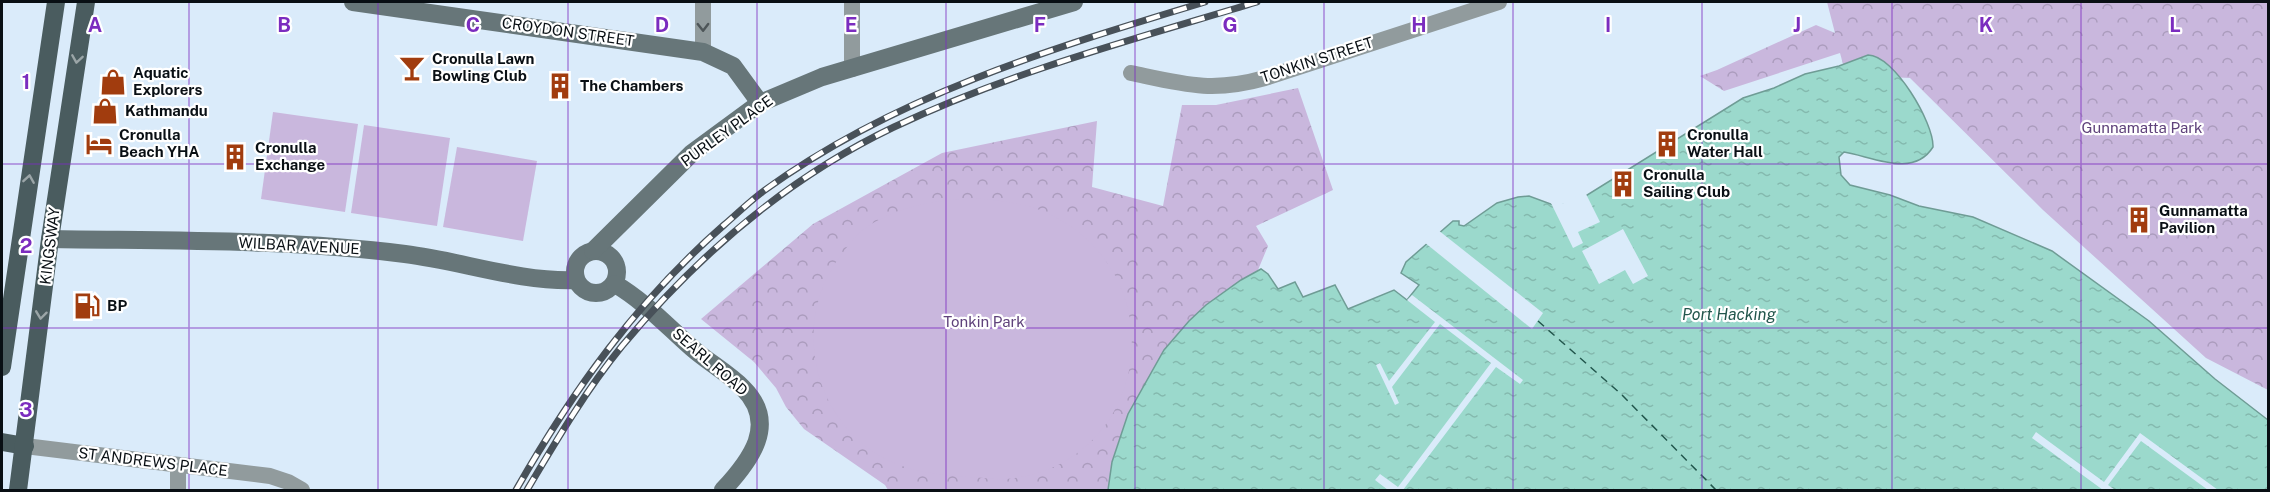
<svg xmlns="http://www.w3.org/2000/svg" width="2270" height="492" viewBox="0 0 2270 492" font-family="'Public Sans',sans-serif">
<defs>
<pattern id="forest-crowns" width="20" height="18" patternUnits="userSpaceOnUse" patternTransform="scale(1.5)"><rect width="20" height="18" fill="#c9b7dd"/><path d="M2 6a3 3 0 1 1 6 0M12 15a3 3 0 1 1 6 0" fill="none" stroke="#ab9cbd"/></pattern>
<pattern id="water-ripples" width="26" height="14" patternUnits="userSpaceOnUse" patternTransform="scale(1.5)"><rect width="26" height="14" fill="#9bd9cc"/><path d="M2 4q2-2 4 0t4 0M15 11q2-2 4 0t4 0" fill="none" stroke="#84b9ae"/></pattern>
</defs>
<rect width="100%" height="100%" fill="#daebfa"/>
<g fill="url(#forest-crowns)">
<polygon points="1827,2 2268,2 2268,390 2206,358 2043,210 1910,78 1846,75 1840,53 1724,91 1700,76 1717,70 1816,25 1835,33"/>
<polygon points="1298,88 1333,190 1256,226 1268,246 1258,270 1206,305 1179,332 1161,356 1119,440 1112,462 1108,490 888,490 885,485 804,429 786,407 776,388 754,362 701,319 813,224 942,153 1097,121 1092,187 1163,206 1182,105 1216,105"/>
</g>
<g fill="#c9b7dd">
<polygon points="273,112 358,124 345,212 261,199"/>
<polygon points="364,125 450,138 437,226 351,213"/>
<polygon points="457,147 537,161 523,241 443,227"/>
<path d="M976 198C1002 201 1032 204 1055 217 1179 283 1146 468 1005 479 993 480 980 477 967 477 933 474 901 471 872 451 809 407 794 316 841 255 848 246 856 234 867 227 900 205 937 200 976 198Z"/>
</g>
<path fill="url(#water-ripples)" stroke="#6f9c95" stroke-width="1.5" d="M1868 55C1894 55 1934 123 1933 147 1913 179 1871 156 1844 152L1839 157 1841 175 1850 185 1890 195 1919 206 1973 217 2052 251 2149 321 2215 379 2268 420V490H1108L1112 462 1128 414 1164 350 1189 321 1206 305 1241 280 1261 269 1268 274 1278 289 1295 282 1303 297 1335 285 1348 309 1394 290 1407 300 1419 285 1401 273 1406 262 1453 221H1459V225L1464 226 1497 203 1518 197 1529 196 1556 206 1576 202 1743 98 1774 88 1805 74 1839 66Z"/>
<g fill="#daebfa">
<polygon points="1585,192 1600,222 1578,232 1583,243 1573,248 1550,201 1562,204"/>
<polygon points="1623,229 1648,276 1633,284 1625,270 1599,284 1582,251"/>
<polygon points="1438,230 1543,313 1532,329 1424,242"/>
<polygon points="1412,295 1523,380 1520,384 1496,367 1403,490 1388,490 1375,480 1380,474 1398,487 1491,363 1440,324 1392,387 1399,403 1395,405 1376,365 1380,363 1389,381 1435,322 1407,300"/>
<polygon points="2036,432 2104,482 2140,433 2218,490 2208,490 2141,441 2108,485 2115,490 2103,490 2032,438"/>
</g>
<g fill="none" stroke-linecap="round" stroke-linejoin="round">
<polyline stroke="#22564c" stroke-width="1.5" stroke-dasharray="8 6" stroke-linecap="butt" points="1538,321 1621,394 1716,490"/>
<g stroke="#919b9d" stroke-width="16">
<polyline points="703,2 703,52"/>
<polyline points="852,69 852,2"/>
<path d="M1131 73C1183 84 1212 93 1265 78L1499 2"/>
<polyline points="25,446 270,476 288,482 302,490"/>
<polyline points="178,490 178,465"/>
</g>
<g stroke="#677679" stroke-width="18">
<polyline points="353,2 703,52 733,66 760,103"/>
<path d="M50 239C168 241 288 239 405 254 462 261 518 282 576 280"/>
<circle cx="596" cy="272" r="21"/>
<polyline points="593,251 692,153 760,103 822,77 1074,2"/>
<path d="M615 284C644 301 667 326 692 348 708 362 728 373 743 388 779 424 750 461 723 490"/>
</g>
<g stroke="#4a5c5f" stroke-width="18">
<polyline points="2,367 56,2"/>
<polyline points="2,442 25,446"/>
<polyline points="18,490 50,239 86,2"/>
</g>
<g stroke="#485159" stroke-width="7">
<g id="rail">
<path d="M516 490C573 390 637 301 724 225 738 213 751 200 765 190 896 95 1053 48 1205 2"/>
<path d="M527 490C556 441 586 390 622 346 698 255 787 178 894 127 1010 72 1135 39 1257 2"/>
</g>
</g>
<use href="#rail" stroke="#fff" stroke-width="4.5" stroke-dasharray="14" stroke-linecap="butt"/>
</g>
<defs><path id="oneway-chevron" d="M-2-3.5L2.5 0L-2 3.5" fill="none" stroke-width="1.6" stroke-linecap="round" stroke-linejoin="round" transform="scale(1.5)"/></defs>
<use stroke="#4d5558" href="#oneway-chevron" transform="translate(703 27) rotate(89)"/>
<g stroke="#9ba5a7">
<use href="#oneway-chevron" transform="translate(77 59) rotate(99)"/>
<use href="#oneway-chevron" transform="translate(29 179) rotate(-81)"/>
<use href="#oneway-chevron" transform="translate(41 315) rotate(97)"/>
</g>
<path fill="none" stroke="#7b2cbf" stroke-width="1.5" stroke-opacity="0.55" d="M189 2V490M378 2V490M568 2V490M757 2V490M946 2V490M1135 2V490M1324 2V490M1513 2V490M1702 2V490M1892 2V490M2081 2V490M2 164H2268M2 328H2268"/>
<defs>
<g id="bar-bare" transform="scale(2.07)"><path d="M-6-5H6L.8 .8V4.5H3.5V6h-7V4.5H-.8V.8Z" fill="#a13c0e" stroke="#fff" stroke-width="2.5" paint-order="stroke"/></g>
<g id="shop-bare" transform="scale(2.07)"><path d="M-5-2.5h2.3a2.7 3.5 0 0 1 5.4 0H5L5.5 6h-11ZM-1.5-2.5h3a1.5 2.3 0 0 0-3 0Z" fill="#a13c0e" stroke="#fff" stroke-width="2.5" paint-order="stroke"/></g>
<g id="building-bare" transform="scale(2.07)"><path d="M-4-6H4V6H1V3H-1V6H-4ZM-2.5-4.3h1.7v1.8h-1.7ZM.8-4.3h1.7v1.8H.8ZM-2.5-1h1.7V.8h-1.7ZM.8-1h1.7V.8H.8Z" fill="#a13c0e" stroke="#fff" stroke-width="2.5" paint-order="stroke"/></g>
<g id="hotel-bare" transform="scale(2.07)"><path d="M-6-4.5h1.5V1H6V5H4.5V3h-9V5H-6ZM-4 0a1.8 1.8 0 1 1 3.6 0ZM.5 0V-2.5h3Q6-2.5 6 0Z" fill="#a13c0e" stroke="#fff" stroke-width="2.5" paint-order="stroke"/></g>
<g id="fuel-bare" transform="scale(2.07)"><path d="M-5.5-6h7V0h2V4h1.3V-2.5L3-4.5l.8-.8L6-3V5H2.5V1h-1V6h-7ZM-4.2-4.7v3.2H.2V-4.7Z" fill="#a13c0e" stroke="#fff" stroke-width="2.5" paint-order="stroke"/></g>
</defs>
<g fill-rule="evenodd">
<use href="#bar-bare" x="412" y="68"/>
<use href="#shop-bare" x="113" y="82"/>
<use href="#building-bare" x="560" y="86"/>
<use href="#shop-bare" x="105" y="111"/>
<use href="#hotel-bare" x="99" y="144"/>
<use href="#building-bare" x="1667" y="144"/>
<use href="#building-bare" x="235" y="157"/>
<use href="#building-bare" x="1623" y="184"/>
<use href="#building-bare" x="2139" y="220"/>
<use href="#fuel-bare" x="87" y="306"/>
</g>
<g text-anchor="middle" stroke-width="4.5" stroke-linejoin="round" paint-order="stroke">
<g font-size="15" fill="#090f14" stroke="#fff">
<text transform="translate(568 32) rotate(8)" y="5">CROYDON STREET</text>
<text transform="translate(1317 60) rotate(-18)" y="5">TONKIN STREET</text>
<text transform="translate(727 131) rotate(-36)" y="5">PURLEY PLACE</text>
<text transform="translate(50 246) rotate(-83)" y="5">KINGSWAY</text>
<text transform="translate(299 246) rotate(3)" y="5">WILBAR AVENUE</text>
<text transform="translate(710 362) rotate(41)" y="5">SEARL ROAD</text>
<text transform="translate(153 462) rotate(7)" y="5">ST ANDREWS PLACE</text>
</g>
<g font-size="15" font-weight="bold" fill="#090f14" stroke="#fff" text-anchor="start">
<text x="432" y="64">Cronulla Lawn<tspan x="432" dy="17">Bowling Club</tspan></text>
<text x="133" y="78">Aquatic<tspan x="133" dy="17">Explorers</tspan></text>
<text x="580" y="91">The Chambers</text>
<text x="125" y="116">Kathmandu</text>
<text x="119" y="140">Cronulla<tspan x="119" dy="17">Beach YHA</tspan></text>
<text x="1687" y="140">Cronulla<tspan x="1687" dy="17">Water Hall</tspan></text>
<text x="255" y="153">Cronulla<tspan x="255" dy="17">Exchange</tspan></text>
<text x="1643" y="180">Cronulla<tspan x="1643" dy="17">Sailing Club</tspan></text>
<text x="2159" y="216">Gunnamatta<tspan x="2159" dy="17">Pavilion</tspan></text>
<text x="107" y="311">BP</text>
</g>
<g font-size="15" fill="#5f427b" stroke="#fff">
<text x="2142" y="133">Gunnamatta Park</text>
<text x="984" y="327">Tonkin Park</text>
</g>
<g font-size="16" font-style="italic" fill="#22564c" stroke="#fff">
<text x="1729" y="320">Port Hacking</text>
</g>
</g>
<g font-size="20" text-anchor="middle" font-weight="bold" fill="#7b2cbf" stroke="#fff" stroke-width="4.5" stroke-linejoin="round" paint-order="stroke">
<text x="95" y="32">A</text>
<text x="284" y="32">B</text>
<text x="473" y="32">C</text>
<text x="662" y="32">D</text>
<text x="851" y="32">E</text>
<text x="1040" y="32">F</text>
<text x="1230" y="32">G</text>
<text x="1419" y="32">H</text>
<text x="1608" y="32">I</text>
<text x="1797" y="32">J</text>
<text x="1986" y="32">K</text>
<text x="2175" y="32">L</text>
<text x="26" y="89">1</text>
<text x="26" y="253">2</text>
<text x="26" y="417">3</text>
</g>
<rect width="2270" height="492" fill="none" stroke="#090f14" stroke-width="6"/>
</svg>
